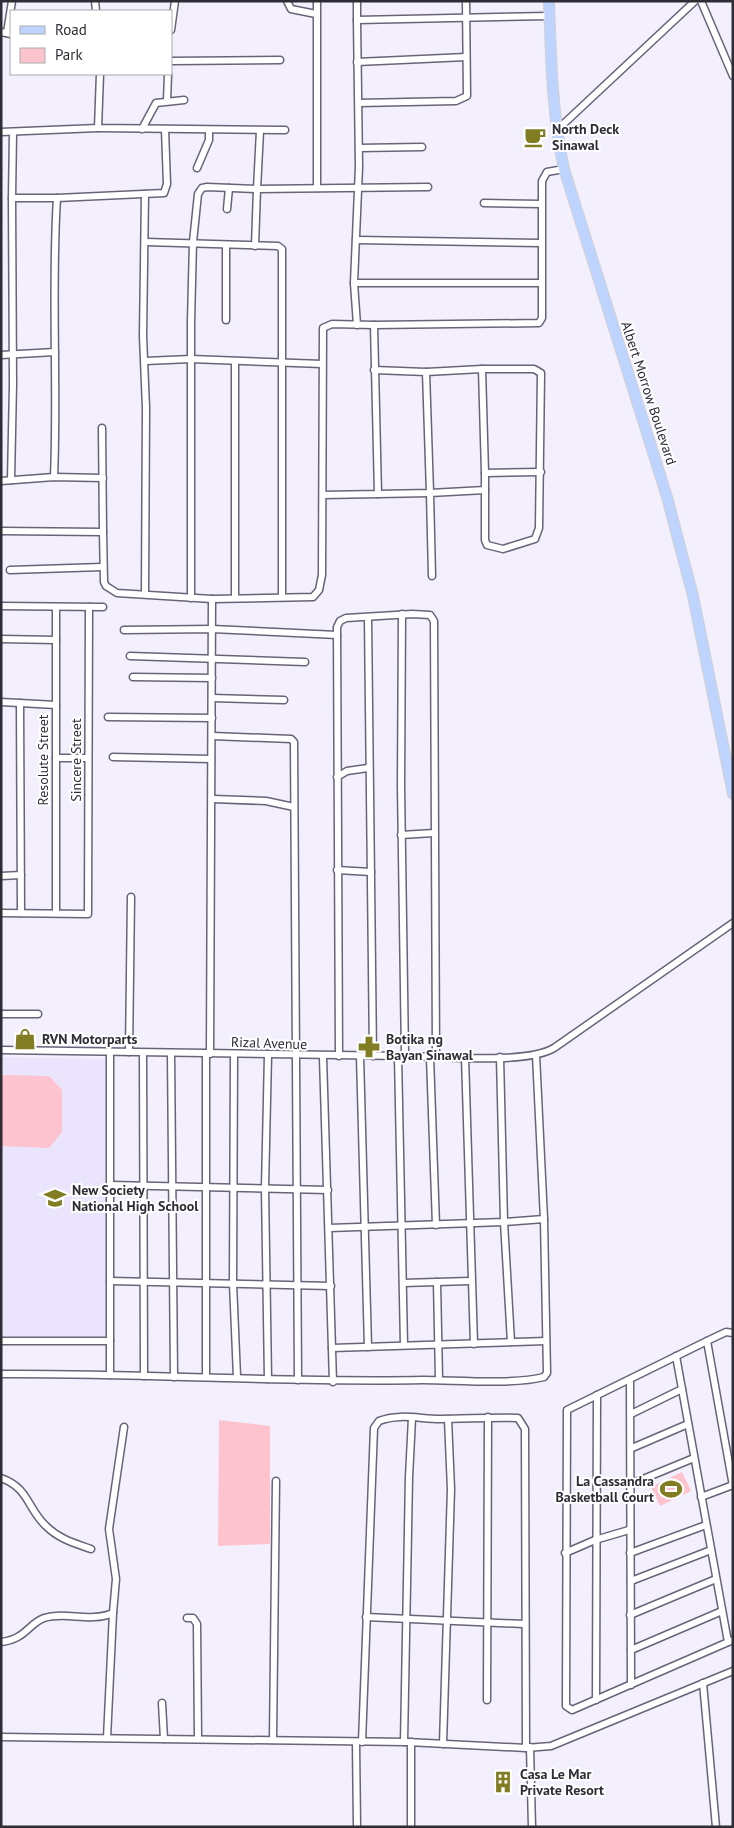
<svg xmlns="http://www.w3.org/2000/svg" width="734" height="1828" viewBox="0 0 734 1828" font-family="'PT Sans',sans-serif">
<rect width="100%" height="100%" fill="#f3effd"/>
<polygon fill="#ebe4fd" points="1,1057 107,1059 109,1339 1,1337"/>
<g fill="#fdc3cf">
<polygon points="1,1075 49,1076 62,1090 62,1132 49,1148 1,1146"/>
<polygon points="219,1420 270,1426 270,1544 218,1546"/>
<polygon points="682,1472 691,1491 660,1506 651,1487"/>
</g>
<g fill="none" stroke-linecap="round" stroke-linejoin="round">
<g stroke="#696378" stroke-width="9">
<g id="street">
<polyline points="95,1 96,11"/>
<polyline points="287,1 291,9 316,14"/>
<polyline points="357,1 357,20 550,16"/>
<polyline points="701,1 733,76"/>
<polyline points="171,30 175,1"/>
<polyline points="1,32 11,34"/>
<polyline points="7,33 12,1"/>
<polyline points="171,61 280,60"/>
<polyline points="357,62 466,57"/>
<polyline points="100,74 98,128 285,130"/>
<polyline points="167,101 168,74"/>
<polyline points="359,103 456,101 467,96 466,1"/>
<polyline points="142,129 156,103 184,100"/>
<polyline points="557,130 695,1"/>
<polyline points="1,132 98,128"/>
<path d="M13 132 12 198H57C51 291 58 384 54 477"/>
<polyline points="359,148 422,147"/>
<polyline points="197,168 209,140 209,130"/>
<polyline points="317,188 317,1"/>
<polyline points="57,198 164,193 167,184 165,129"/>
<polyline points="484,203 541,204"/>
<polyline points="227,209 229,188"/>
<polyline points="356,240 541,243"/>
<polyline points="145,242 278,246 282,249 282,597"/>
<polyline points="226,245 226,320"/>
<polyline points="255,246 257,189 428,187"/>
<polyline points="354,283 541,283"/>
<polyline points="357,325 354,283 359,167 357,20"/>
<polyline points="1,355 55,352"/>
<polyline points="145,361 191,359 322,364"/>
<polyline points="482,369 534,369 541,373 539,528 535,539 503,549 487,545 485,540 485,490"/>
<polyline points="374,370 426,372 430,493 378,494"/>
<polyline points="426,372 482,369 485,473 485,490 430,493 432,576"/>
<polyline points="102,428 103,532"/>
<polyline points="485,473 541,472"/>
<polyline points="11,480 13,384 12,198"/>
<polyline points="1,481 54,477 103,478"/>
<polyline points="323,495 378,494 374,325"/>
<polyline points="1,531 103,532 104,582 106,586 117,593 212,599 313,597 319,590 322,575 323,328 332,324 374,325 539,323 542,318 542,181 547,172 564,169"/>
<polyline points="10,570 102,567"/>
<polyline points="145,594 146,408 143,336 145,194"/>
<polyline points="191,598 191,322 193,242 198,194 202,188 207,187 257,189 260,131"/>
<polyline points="235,598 235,362"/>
<polyline points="1,606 103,607"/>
<polyline points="402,614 401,786 405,1056"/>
<polyline points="368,618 373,1056"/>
<polyline points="124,630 212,629 337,635"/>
<polyline points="1,639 56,640"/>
<polyline points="130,656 305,662"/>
<polyline points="133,677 212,678"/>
<polyline points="212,698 284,700"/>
<polyline points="1,702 56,705"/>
<polyline points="20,703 21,913"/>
<polyline points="108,717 212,718"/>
<polyline points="212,736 291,739 294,742 298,1380"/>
<polyline points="113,757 211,759"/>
<polyline points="56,758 88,758"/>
<polyline points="337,777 347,771 368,768"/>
<polyline points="213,799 266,801 294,807"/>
<polyline points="401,835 434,833"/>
<polyline points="337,870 371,872"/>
<polyline points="1,876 21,875"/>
<polyline points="1,913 88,914 89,607"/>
<polyline points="56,913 56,607"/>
<polyline points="1,1014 38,1014"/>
<path d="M1 1050C135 1053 269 1055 403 1056 439 1056 525 1065 554 1048L733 923"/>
<polyline points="110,1052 110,1375"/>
<polyline points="129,1052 131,897"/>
<polyline points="143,1053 144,1376"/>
<polyline points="171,1053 174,1377"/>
<polyline points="210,1054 212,599"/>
<polyline points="234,1054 233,1283 237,1377"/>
<polyline points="268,1055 265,1188 268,1379"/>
<polyline points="339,1056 337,627 340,621 346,618 412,614 430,615 434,621 436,1056"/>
<polyline points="360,1056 368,1347"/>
<polyline points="398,1056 404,1345"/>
<polyline points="323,1057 333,1382"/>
<polyline points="430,1057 436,1225"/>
<polyline points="465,1057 474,1344"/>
<polyline points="500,1057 504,1222 511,1342"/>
<polyline points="110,1185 328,1190"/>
<polyline points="329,1228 504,1222 544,1219"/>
<polyline points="110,1281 331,1286"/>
<polyline points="437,1282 439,1380"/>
<polyline points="403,1283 470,1281"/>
<polyline points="733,1333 726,1332 707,1341 567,1410 566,1706 572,1710 733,1640"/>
<polyline points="1,1341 110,1341"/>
<polyline points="707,1341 733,1486"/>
<polyline points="332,1348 546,1341"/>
<polyline points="676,1356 728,1642"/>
<path d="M1 1374C142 1373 282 1383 423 1380 456 1380 513 1385 544 1377L547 1373 544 1219 536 1055"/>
<polyline points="206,1376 206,1054"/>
<polyline points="630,1380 631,1685"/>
<polyline points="631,1414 682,1389"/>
<polyline points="632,1448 688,1424"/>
<path d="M1 1478C29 1488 27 1508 46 1526 59 1539 74 1543 91 1549"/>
<polyline points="631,1484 694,1458"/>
<polyline points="701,1497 733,1485"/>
<polyline points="565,1553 595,1540 629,1530"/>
<polyline points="630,1553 706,1525"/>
<polyline points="631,1581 711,1550"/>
<polyline points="630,1615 716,1579"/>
<polyline points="366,1617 524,1624"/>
<polyline points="187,1618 193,1618 197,1624 198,1739"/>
<path d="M1 1642C26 1639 28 1624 44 1618 66 1611 90 1623 113 1613L116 1579 109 1529 124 1427"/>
<polyline points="631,1650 722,1611"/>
<polyline points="703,1683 716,1827"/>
<polyline points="487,1700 488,1417"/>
<polyline points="596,1700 597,1395"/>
<polyline points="162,1703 164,1739"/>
<polyline points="1,1737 407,1742 526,1748 551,1746 733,1671"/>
<polyline points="107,1738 113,1613"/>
<polyline points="273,1740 276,1481"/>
<polyline points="356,1742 357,1827"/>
<path d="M362 1742 374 1428 379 1421C399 1413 420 1419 440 1419 466 1419 492 1417 518 1418L525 1429 526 1748"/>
<polyline points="404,1742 409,1477 412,1418"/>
<polyline points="411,1742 411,1827"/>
<polyline points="443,1744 451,1489 448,1419"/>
<polyline points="530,1747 532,1827"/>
</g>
</g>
<g stroke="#d1d1d3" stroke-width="12">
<path id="primary" d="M549 1C551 58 552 114 564 169L667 497 693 596 733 794"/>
</g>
<use href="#street" stroke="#fff" stroke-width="6"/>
<use href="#primary" stroke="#bed3fe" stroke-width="10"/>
</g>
<defs>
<g id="cafe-bare" transform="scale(1.725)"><path d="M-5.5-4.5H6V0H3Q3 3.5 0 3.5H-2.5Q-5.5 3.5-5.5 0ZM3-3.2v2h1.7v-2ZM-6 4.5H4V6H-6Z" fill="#827c23" stroke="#fff" stroke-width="2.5" paint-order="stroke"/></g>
<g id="shop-bare" transform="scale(1.725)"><path d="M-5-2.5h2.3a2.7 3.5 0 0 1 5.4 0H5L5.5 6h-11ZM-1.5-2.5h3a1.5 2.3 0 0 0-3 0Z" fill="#827c23" stroke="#fff" stroke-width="2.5" paint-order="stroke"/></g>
<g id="pharmacy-bare" transform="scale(1.725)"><path d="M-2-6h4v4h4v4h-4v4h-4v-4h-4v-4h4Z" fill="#827c23" stroke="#fff" stroke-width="2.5" paint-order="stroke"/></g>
<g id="school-bare" transform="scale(1.725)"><path d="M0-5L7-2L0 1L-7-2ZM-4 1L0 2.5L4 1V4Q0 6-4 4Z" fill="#827c23" stroke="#fff" stroke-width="2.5" paint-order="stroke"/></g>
<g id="stadium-bare" transform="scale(1.725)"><path d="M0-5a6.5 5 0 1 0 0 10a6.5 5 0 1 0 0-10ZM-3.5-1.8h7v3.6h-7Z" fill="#827c23" stroke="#fff" stroke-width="2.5" paint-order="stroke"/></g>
<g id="building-bare" transform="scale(1.725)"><path d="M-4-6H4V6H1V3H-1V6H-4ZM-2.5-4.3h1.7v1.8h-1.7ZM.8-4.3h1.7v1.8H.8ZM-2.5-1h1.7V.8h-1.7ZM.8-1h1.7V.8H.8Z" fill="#827c23" stroke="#fff" stroke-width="2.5" paint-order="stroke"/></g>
</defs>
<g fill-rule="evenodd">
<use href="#cafe-bare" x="535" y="137"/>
<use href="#shop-bare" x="25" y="1039"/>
<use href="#pharmacy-bare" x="369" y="1047"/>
<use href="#school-bare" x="55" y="1198"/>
<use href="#stadium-bare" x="671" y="1489"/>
<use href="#building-bare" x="503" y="1782"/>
</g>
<g text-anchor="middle" stroke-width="4" stroke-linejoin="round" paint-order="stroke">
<g font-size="14" font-weight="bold" fill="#2e2c35" stroke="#fff" text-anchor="start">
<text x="552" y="134">North Deck<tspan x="552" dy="16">Sinawal</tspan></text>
<text x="42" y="1044">RVN Motorparts</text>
<text x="386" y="1044">Botika ng<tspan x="386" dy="16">Bayan Sinawal</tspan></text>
<text x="72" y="1195">New Society<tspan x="72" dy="16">National High School</tspan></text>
<text x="654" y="1486" text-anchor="end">La Cassandra<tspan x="654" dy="16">Basketball Court</tspan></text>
<text x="520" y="1779">Casa Le Mar<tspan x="520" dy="16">Private Resort</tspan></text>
</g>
<g font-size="14" fill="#2e2c35" stroke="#fff">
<text transform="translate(649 393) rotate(72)" y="5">Albert Morrow Boulevard</text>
<text transform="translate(43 760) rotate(-90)" y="5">Resolute Street</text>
<text transform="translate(76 760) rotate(-90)" y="5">Sincere Street</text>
<text transform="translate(269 1043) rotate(2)" y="5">Rizal Avenue</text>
</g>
</g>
<rect width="734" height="1828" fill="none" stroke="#2e2c35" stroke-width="5"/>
<rect x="10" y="10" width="162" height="65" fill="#ffffff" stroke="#ababae"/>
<rect x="20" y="26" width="25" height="8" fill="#bed3fe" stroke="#ababae"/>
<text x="55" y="35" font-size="15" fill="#2e2c35">Road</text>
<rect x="20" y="48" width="25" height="15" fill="#fdc3cf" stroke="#ababae"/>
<text x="55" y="60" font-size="15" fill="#2e2c35">Park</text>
</svg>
